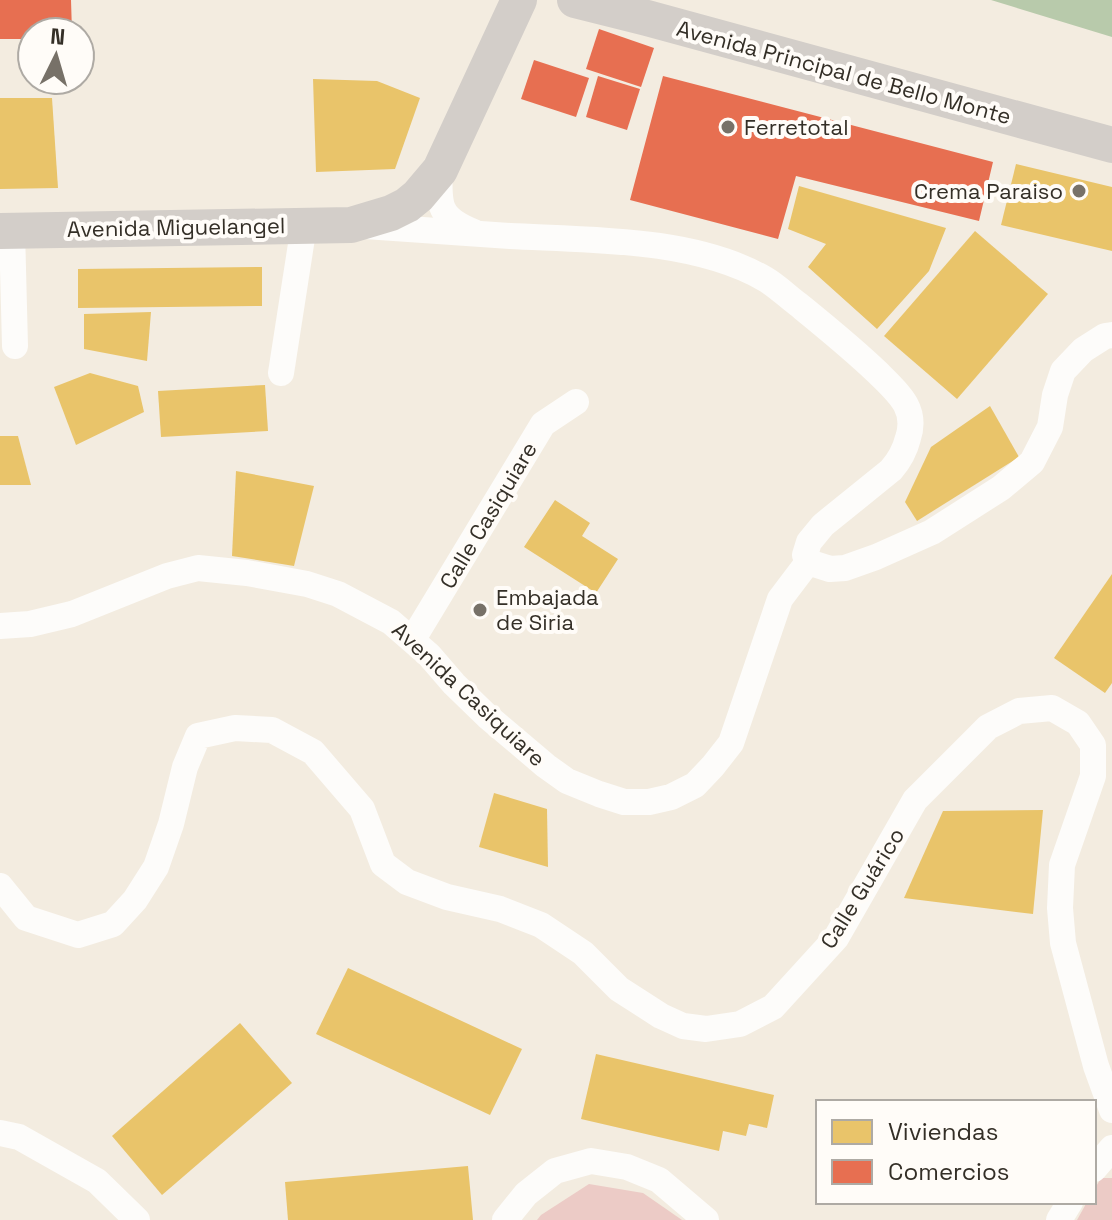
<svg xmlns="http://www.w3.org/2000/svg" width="1112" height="1220" viewBox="0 0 1112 1220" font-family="'Space Grotesk',sans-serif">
<rect width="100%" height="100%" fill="#f3ece0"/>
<g fill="#eccbc6">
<polygon points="1101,1178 1112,1178 1112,1220 1077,1220 1087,1202 1094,1202 1094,1190"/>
<polygon points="589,1184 643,1193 682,1220 537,1220 541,1215"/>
</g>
<polygon fill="#b8caab" points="991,0 1112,0 1112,37"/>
<g fill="#e9c46a">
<polygon points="313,79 377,81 420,98 395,169 316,172"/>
<polygon points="0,98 52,98 58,188 0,189"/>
<polygon points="1016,164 1112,187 1112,251 1001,225"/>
<polygon points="799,186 946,228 929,271 877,329 808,267 826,244 788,229"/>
<polygon points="975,231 1048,294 957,399 884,336"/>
<polygon points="262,267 262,306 78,308 78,269"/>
<polygon points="151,312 147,361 84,349 84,314"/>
<polygon points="90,373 138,386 144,412 76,445 54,387"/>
<polygon points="265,385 268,431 161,437 158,391"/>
<polygon points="990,406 1019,457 917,521 905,502 931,447"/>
<polygon points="0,436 18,436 31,485 0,485"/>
<polygon points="236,471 314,486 294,566 232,556"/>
<polygon points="555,500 590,523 582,536 618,559 596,593 524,547"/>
<polygon points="1112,574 1112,683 1105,693 1054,658"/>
<polygon points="494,793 547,809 548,867 479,847"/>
<polygon points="1043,810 1033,914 904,898 943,811"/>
<polygon points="348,968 522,1049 490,1115 316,1034"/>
<polygon points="240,1023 292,1083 162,1195 112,1136"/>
<polygon points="596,1054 774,1095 767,1128 749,1124 746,1136 723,1131 719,1151 581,1119"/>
<polygon points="468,1166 473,1220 288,1220 285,1182"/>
</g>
<g fill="#e76f51">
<polygon points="0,0 71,0 72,32 32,32 32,39 0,39"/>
<polygon points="599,29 654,48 641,87 586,69"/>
<polygon points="534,60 589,78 576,117 521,99"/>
<polygon points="598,76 640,89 627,130 586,117"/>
<polygon points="663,76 993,162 979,221 796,176 778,239 630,200"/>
</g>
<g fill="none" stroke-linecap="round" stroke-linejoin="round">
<g stroke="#fdfcfa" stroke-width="26">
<path d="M440 170C438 206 439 218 474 232"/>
<polyline points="12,230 15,346"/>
<polyline points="281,373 304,225"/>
<polyline points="808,562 830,569 845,568 876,557 932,532 1001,488 1032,462 1050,427 1055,395 1063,371 1083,350 1105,336 1112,335"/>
<path d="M0 626 30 624 72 614 167 576 198 568 247 573 307 584 338 594 391 622 429 655 454 684 487 716 546 766 567 781 599 794 624 802H649L671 797 695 785 713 766 731 743 780 599 808 562 805 555 809 542 823 525 891 470C899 461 905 450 908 438 918 408 897 392 877 372 852 348 826 327 799 305 788 297 777 286 765 279 694 238 590 240 510 236 461 233 413 229 365 226"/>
<polyline points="413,639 543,424 576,402"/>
<polyline points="0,886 26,918 78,935 113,924 135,900 156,867 171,824 185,767 198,736 235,728 272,730 313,752 362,809 383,864 407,882 447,897 500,909 541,925 583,953 619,989 661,1016 683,1026 706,1029 740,1024 773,1007 836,938 915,800 988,727 1019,711 1052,708 1078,723 1093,745 1093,776 1062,865 1060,908 1063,943 1096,1066 1112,1110"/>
<polyline points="0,1133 19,1137 97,1181 137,1220"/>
<polyline points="1094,1169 1112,1148"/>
<polyline points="505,1220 526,1194 555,1171 591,1161 627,1167 659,1180 706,1220"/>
<polyline points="1059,1220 1070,1202"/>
</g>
<g stroke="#d3cec9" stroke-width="36">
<polyline points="575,0 647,18 1112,145"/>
<polyline points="0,231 351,225 391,213 407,205 418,196 440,170 519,0"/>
</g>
</g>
<g fill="#777168" stroke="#fffcf8" stroke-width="3">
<circle cx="728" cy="127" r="8"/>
<circle cx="1079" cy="191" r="8"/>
<circle cx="480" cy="610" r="8"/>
</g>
<g text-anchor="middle" stroke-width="8" stroke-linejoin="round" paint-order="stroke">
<g font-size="22" fill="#342f27" stroke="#fffcf8">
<text transform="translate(844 72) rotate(15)" y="8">Avenida Principal de Bello Monte</text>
<text transform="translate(176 227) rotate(-1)" y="8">Avenida Miguelangel</text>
<text transform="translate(488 515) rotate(-59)" y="8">Calle Casiquiare</text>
<text transform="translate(469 694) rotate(43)" y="8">Avenida Casiquiare</text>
<text transform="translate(862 888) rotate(-58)" y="8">Calle Guárico</text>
</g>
<g font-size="22" fill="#342f27" stroke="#fffcf8" text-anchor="start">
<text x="744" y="135">Ferretotal</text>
<text x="1063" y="199" text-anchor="end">Crema Paraiso</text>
<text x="496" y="605">Embajada<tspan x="496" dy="25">de Siria</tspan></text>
</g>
</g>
<rect x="816" y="1100" width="280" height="104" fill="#fffcf8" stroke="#aeaaa4" stroke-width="2"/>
<rect x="832" y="1120" width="40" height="24" fill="#e9c46a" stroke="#aeaaa4" stroke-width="2"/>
<text x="888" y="1140" font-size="24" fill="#342f27">Viviendas</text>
<rect x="832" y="1160" width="40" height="24" fill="#e76f51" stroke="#aeaaa4" stroke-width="2"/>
<text x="888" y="1180" font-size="24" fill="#342f27">Comercios</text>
<g transform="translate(56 56) rotate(5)"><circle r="38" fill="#fffcf8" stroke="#aeaaa4" stroke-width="2"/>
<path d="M0-6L14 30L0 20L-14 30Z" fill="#777168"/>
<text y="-12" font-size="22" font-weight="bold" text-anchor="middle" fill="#342f27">N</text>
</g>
</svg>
